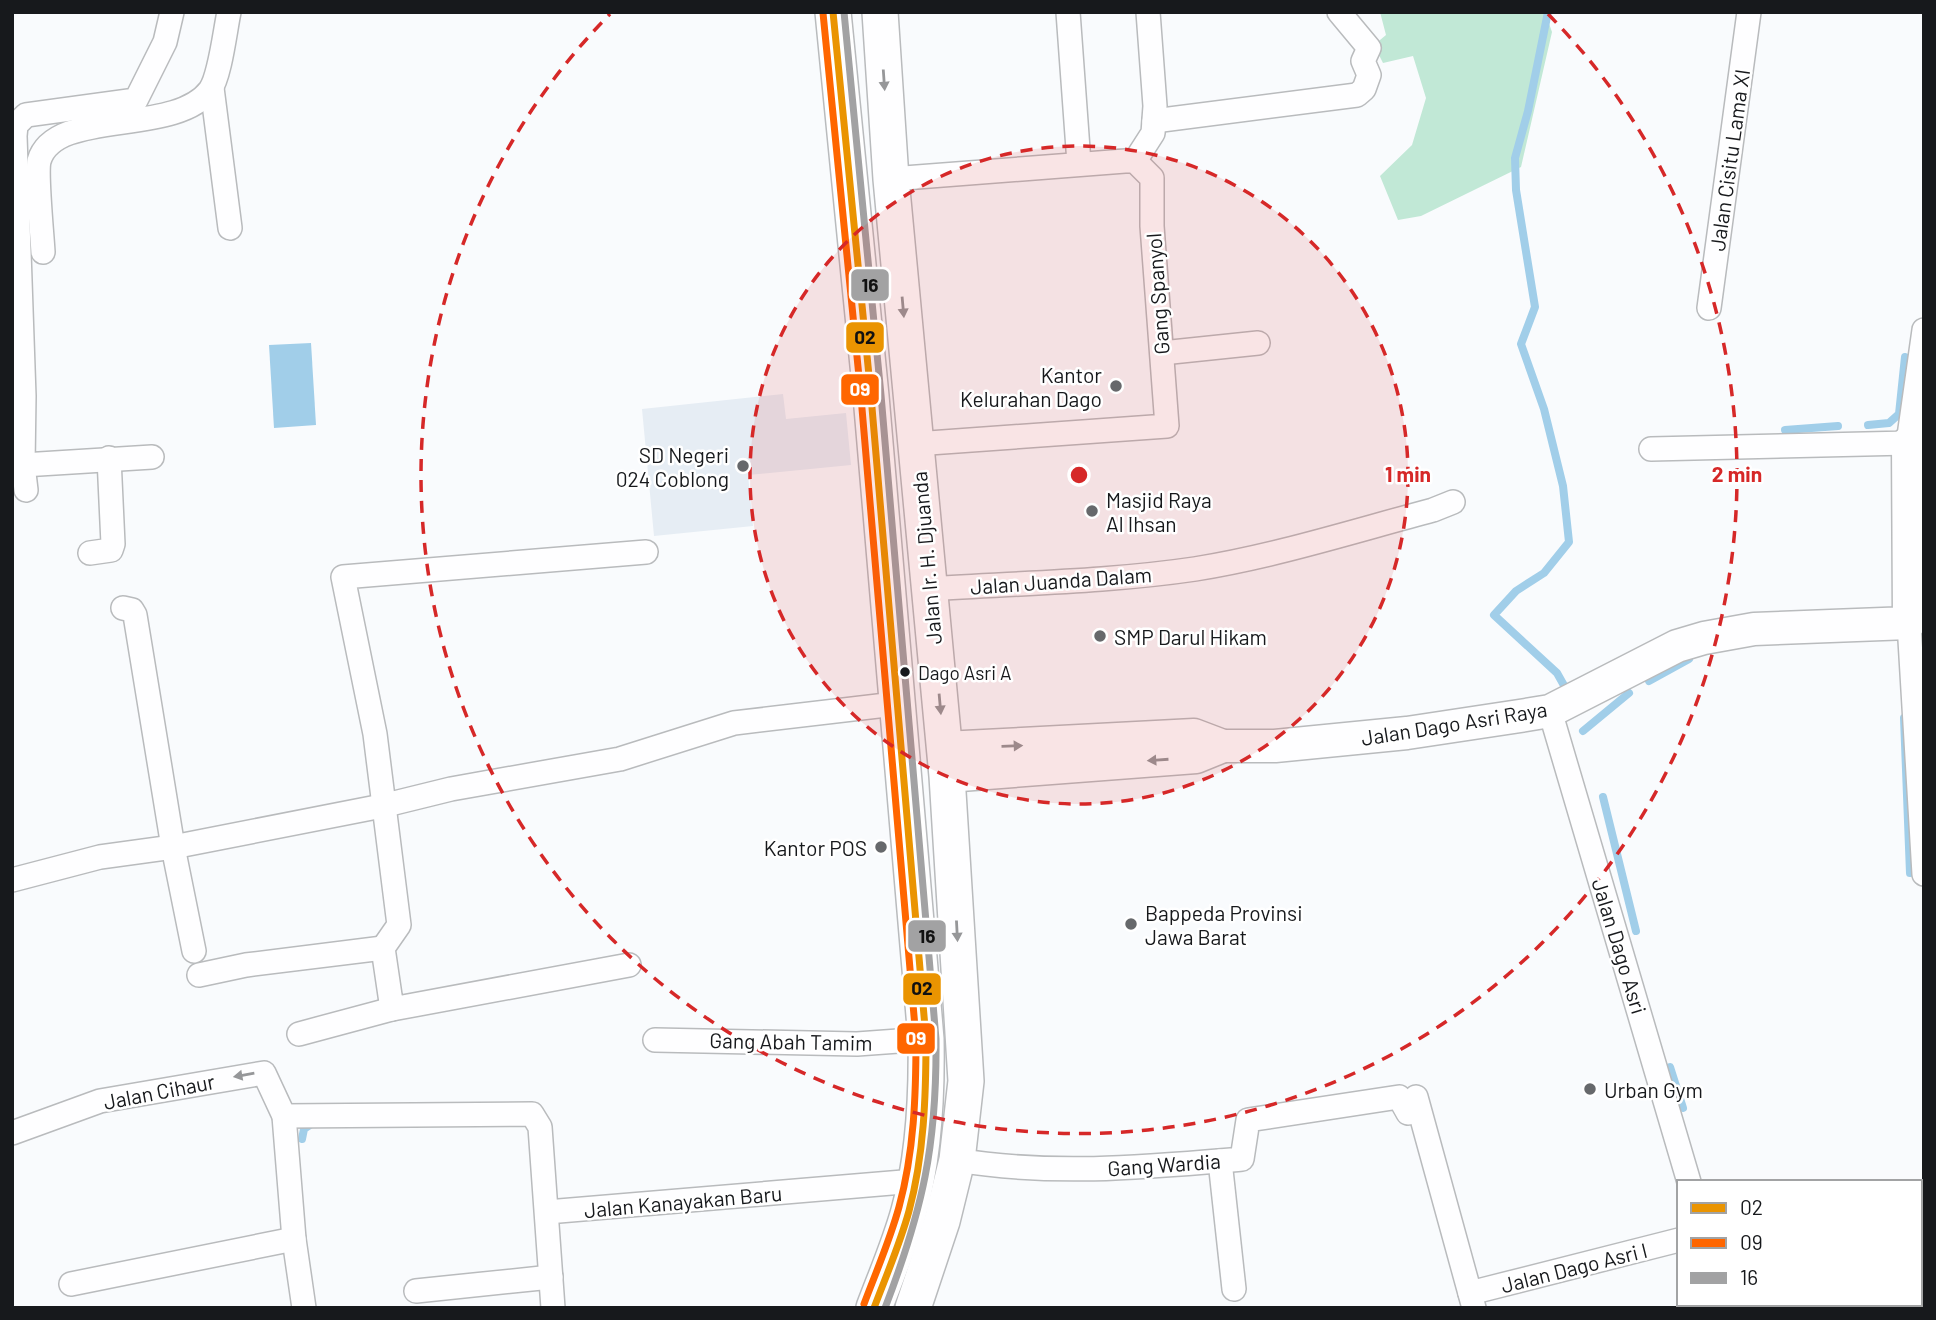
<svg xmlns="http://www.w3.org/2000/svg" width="1936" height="1320" viewBox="0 0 1936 1320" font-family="Barlow,sans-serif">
  <rect width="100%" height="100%" fill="#f9fbfd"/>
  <!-- built -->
  <polygon fill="#e6edf4" points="783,394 786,419 846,413 851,465 748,475 753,526 654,536 642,409"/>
  <!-- forest -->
  <polygon fill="#c1e8d6" points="1380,12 1545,12 1552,32 1521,167 1421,216 1398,220 1380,176 1412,145 1426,98 1413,56 1383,63 1374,45 1386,35"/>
  <!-- water -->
  <polygon fill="#a1cee9" points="311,343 316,425 274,428 269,345"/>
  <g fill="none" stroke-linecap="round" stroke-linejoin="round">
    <!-- stream -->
    <g stroke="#a1cee9" stroke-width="8">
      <polyline points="1548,12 1528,111 1515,158 1516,190 1535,307 1521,344 1544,409 1563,486 1569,542 1544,573 1516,591 1494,615 1557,673 1566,689"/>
      <polyline points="1868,425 1889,423 1899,414 1905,357"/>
      <polyline points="1785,430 1838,426"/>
      <polyline points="1649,681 1689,659"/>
      <polyline points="1904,718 1910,873"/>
      <polyline points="1583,731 1629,693"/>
      <polyline points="1603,797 1636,931"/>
      <polyline points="1670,1067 1683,1108"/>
      <polyline points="302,1139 304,1129 313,1123"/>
      <polyline points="1749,1304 1750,1308"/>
    </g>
    <!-- street casing -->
    <g stroke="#b9bbbd" stroke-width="26">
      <g id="street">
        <polyline points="1068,12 1079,163"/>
        <polyline points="212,88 230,228"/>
        <polyline points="1154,121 1357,95 1364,89 1369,75 1363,61 1369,48 1339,12"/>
        <polyline points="1135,161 1153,133 1155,106 1148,12"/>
        <polyline points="891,179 1125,161 1135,161 1152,178 1152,226 1167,426 915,444"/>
        <path d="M43 252C42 234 36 174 39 161 54 107 175 137 210 90 220 76 225 31 229 12"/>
        <polyline points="1709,308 1749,12"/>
        <polyline points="1162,353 1258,343"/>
        <polyline points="1651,449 1908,443 1924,330"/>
        <polyline points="152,457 23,465 24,396 15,136 16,125 26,115 136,100 165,42 172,12"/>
        <polyline points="23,465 26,490"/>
        <polyline points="90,553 111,550 113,544 109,458"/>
        <path d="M929 589C1017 583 1107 582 1195 569 1276 556 1354 531 1433 510L1453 502"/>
        <polyline points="123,608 132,610 135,615 173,847 194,951"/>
        <polyline points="1909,623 1924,874"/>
        <polyline points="1550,711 1689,1182"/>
        <polyline points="12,880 100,857 173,847 382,806 451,789 620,759 734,723 895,704"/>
        <polyline points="629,965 392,1009 383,948 399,925 375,734 343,577 646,552"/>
        <polyline points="199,975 246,965 383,948"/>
        <polyline points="299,1034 392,1009"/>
        <polyline points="655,1040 857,1044 926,1039"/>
        <polyline points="1416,1097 1474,1308"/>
        <polyline points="284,1116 532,1114 540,1127 553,1308"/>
        <polyline points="12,1133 100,1101 264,1073 284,1116 294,1239 304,1308"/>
        <path d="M957 1160C1052 1176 1147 1167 1242 1159L1248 1120 1399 1097 1408 1113"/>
        <polyline points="1220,1161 1234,1289"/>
        <polyline points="547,1212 915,1181"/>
        <polyline points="71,1284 294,1239"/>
        <polyline points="416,1291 551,1277"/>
        <polyline points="1470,1293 1679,1240"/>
        <polyline points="1721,1304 1722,1308"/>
      </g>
    </g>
    <!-- secondary casing -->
    <g stroke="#b9bbbd" stroke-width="35">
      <g id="secondary">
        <polyline points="944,748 1194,735 1223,746 1275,746 1407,733 1526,715 1550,711 1677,646 1704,638 1754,629 1909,623 1908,443 1924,442"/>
        <polyline points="947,776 1196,757 1223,746"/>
      </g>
    </g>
    <!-- primary casing -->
    <g stroke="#b9bbbd" stroke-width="38">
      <g id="primary">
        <path d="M833 12 871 396 926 1039C927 1094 924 1157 909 1211 900 1244 886 1276 874 1308"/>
        <polyline points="880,12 891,179 947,776 966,1081 957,1160 942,1221 913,1308"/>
      </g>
    </g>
    <!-- street -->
    <use href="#street" stroke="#fefeff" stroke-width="23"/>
    <!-- secondary -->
    <use href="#secondary" stroke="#fefeff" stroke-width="32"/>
    <!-- primary -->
    <use href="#primary" stroke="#fefeff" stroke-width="35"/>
    <!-- bus-1 casing -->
    <g stroke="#fff" stroke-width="12">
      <path id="bus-1" d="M833 12 871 396 926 1039C926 1097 924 1155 909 1211 900 1244 886 1276 874 1308"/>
    </g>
    <!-- bus-2 casing -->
    <g stroke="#fff" stroke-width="12">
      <path id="bus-2" d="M823 13 861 397 916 1039C916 1096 914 1152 899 1207 890 1240 876 1272 864 1304"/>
    </g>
    <!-- bus-3 casing -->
    <g stroke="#fff" stroke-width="12">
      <path id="bus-3" d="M844 12 881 395 936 1039C937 1145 923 1209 885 1308"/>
    </g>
    <!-- bus-1 -->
    <use href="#bus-1" stroke="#ea9401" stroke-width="7"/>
    <!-- bus-2 -->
    <use href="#bus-2" stroke="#f60" stroke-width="7"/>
    <!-- bus-3 -->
    <use href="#bus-3" stroke="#a2a2a3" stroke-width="7"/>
  </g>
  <!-- one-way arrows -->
  <defs><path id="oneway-solid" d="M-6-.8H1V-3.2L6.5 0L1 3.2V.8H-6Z" transform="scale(1.75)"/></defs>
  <g fill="#969799">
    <use href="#oneway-solid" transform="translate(884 80) rotate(86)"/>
    <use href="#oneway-solid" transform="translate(903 307) rotate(85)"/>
    <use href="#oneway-solid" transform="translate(940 704) rotate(85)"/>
    <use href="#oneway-solid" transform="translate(1012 746) rotate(-2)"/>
    <use href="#oneway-solid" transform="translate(1158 760) rotate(176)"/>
    <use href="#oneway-solid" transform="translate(957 931) rotate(87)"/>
    <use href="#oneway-solid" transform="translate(244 1075) rotate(170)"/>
  </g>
  <!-- distance rings -->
  <circle cx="1079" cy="475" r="329" fill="#d62828" fill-opacity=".12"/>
  <g fill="none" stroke="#d62828" stroke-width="3.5" stroke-dasharray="12 9">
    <circle cx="1079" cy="475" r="329"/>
    <path d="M1548 14A658 658 0 1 1 610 14"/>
  </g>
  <!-- markers -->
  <g fill="#66686b" stroke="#fff" stroke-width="2.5">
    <circle cx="1116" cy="386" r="7"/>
    <circle cx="743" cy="466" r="7"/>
    <circle cx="1092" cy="511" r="7"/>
    <circle cx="1100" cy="636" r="7"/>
    <circle cx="881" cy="847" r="7"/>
    <circle cx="1131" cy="924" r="7"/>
    <circle cx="1590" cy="1089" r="7"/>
  </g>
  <circle fill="#17191c" stroke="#fff" stroke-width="2.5" cx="905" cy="672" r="6"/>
  <g text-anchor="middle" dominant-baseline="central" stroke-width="5" stroke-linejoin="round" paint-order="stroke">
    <!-- bus labels -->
    <g font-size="19" fill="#17191c" stroke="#fff" text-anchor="start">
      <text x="918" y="672">Dago Asri A</text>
    </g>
    <!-- street labels -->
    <g font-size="21" fill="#17191c" stroke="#fff">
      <text transform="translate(1729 160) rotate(-82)">Jalan Cisitu Lama XI</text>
      <text transform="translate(1157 294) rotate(-94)">Gang Spanyol</text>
      <text transform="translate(926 558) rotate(-95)">Jalan Ir. H. Djuanda</text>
      <text transform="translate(1061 580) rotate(-4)">Jalan Juanda Dalam</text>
      <text transform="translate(1454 723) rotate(-9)">Jalan Dago Asri Raya</text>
      <text transform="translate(1620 946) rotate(73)">Jalan Dago Asri</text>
      <text transform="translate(791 1041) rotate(1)">Gang Abah Tamim</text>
      <text transform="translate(159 1091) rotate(-11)">Jalan Cihaur</text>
      <text transform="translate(1164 1164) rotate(-4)">Gang Wardia</text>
      <text transform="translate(683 1201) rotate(-5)">Jalan Kanayakan Baru</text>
      <text transform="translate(1574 1267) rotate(-14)">Jalan Dago Asri I</text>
    </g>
    <!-- poi labels -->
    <g font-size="21" fill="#17191c" stroke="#fff" text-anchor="start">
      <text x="1102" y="374" text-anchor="end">Kantor<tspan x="1102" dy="24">Kelurahan Dago</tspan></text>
      <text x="729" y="454" text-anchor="end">SD Negeri<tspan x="729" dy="24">024 Coblong</tspan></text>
      <text x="1106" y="499">Masjid Raya<tspan x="1106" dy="24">Al Ihsan</tspan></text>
      <text x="1114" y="636">SMP Darul Hikam</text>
      <text x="867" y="847" text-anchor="end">Kantor POS</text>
      <text x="1145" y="912">Bappeda Provinsi<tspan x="1145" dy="24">Jawa Barat</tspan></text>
      <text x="1604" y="1089">Urban Gym</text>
    </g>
  </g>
  <circle cx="1079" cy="475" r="10" fill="#d62828" stroke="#fff" stroke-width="3.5"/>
  <g font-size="21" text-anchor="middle" font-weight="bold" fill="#d62828" stroke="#fff" stroke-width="5" stroke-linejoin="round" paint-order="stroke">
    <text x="1408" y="482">1 min</text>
    <text x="1737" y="482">2 min</text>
  </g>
  <g stroke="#fff" stroke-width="2.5">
    <rect x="850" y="268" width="40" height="34" rx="7" fill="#a2a2a3"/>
    <rect x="845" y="321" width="40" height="33" rx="7" fill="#ea9401"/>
    <rect x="840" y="373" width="40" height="33" rx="7" fill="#f60"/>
    <rect x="907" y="919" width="40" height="34" rx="7" fill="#a2a2a3"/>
    <rect x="902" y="972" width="40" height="34" rx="7" fill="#ea9401"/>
    <rect x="896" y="1022" width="40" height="33" rx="7" fill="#f60"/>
  </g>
  <g font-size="19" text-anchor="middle" font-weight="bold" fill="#fff">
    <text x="860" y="396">09</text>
    <text x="916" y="1045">09</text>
  </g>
  <g font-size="19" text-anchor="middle" font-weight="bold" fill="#111">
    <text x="870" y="292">16</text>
    <text x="865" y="344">02</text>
    <text x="927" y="943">16</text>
    <text x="922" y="995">02</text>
  </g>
  <!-- border -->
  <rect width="1936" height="1320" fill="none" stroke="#17191c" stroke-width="28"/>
  <!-- legend -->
  <rect x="1677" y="1180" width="245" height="126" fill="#ffffff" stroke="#a2a3a4" stroke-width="2"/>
  <rect x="1691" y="1203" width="35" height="10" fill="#ea9401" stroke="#a2a3a4" stroke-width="2"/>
  <text x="1740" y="1215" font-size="21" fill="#17191c">02</text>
  <rect x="1691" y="1238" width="35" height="10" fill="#ff6600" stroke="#a2a3a4" stroke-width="2"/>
  <text x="1740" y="1250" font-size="21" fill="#17191c">09</text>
  <rect x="1691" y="1273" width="35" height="10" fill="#a2a2a3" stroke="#a2a3a4" stroke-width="2"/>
  <text x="1740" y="1285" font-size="21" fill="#17191c">16</text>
</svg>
